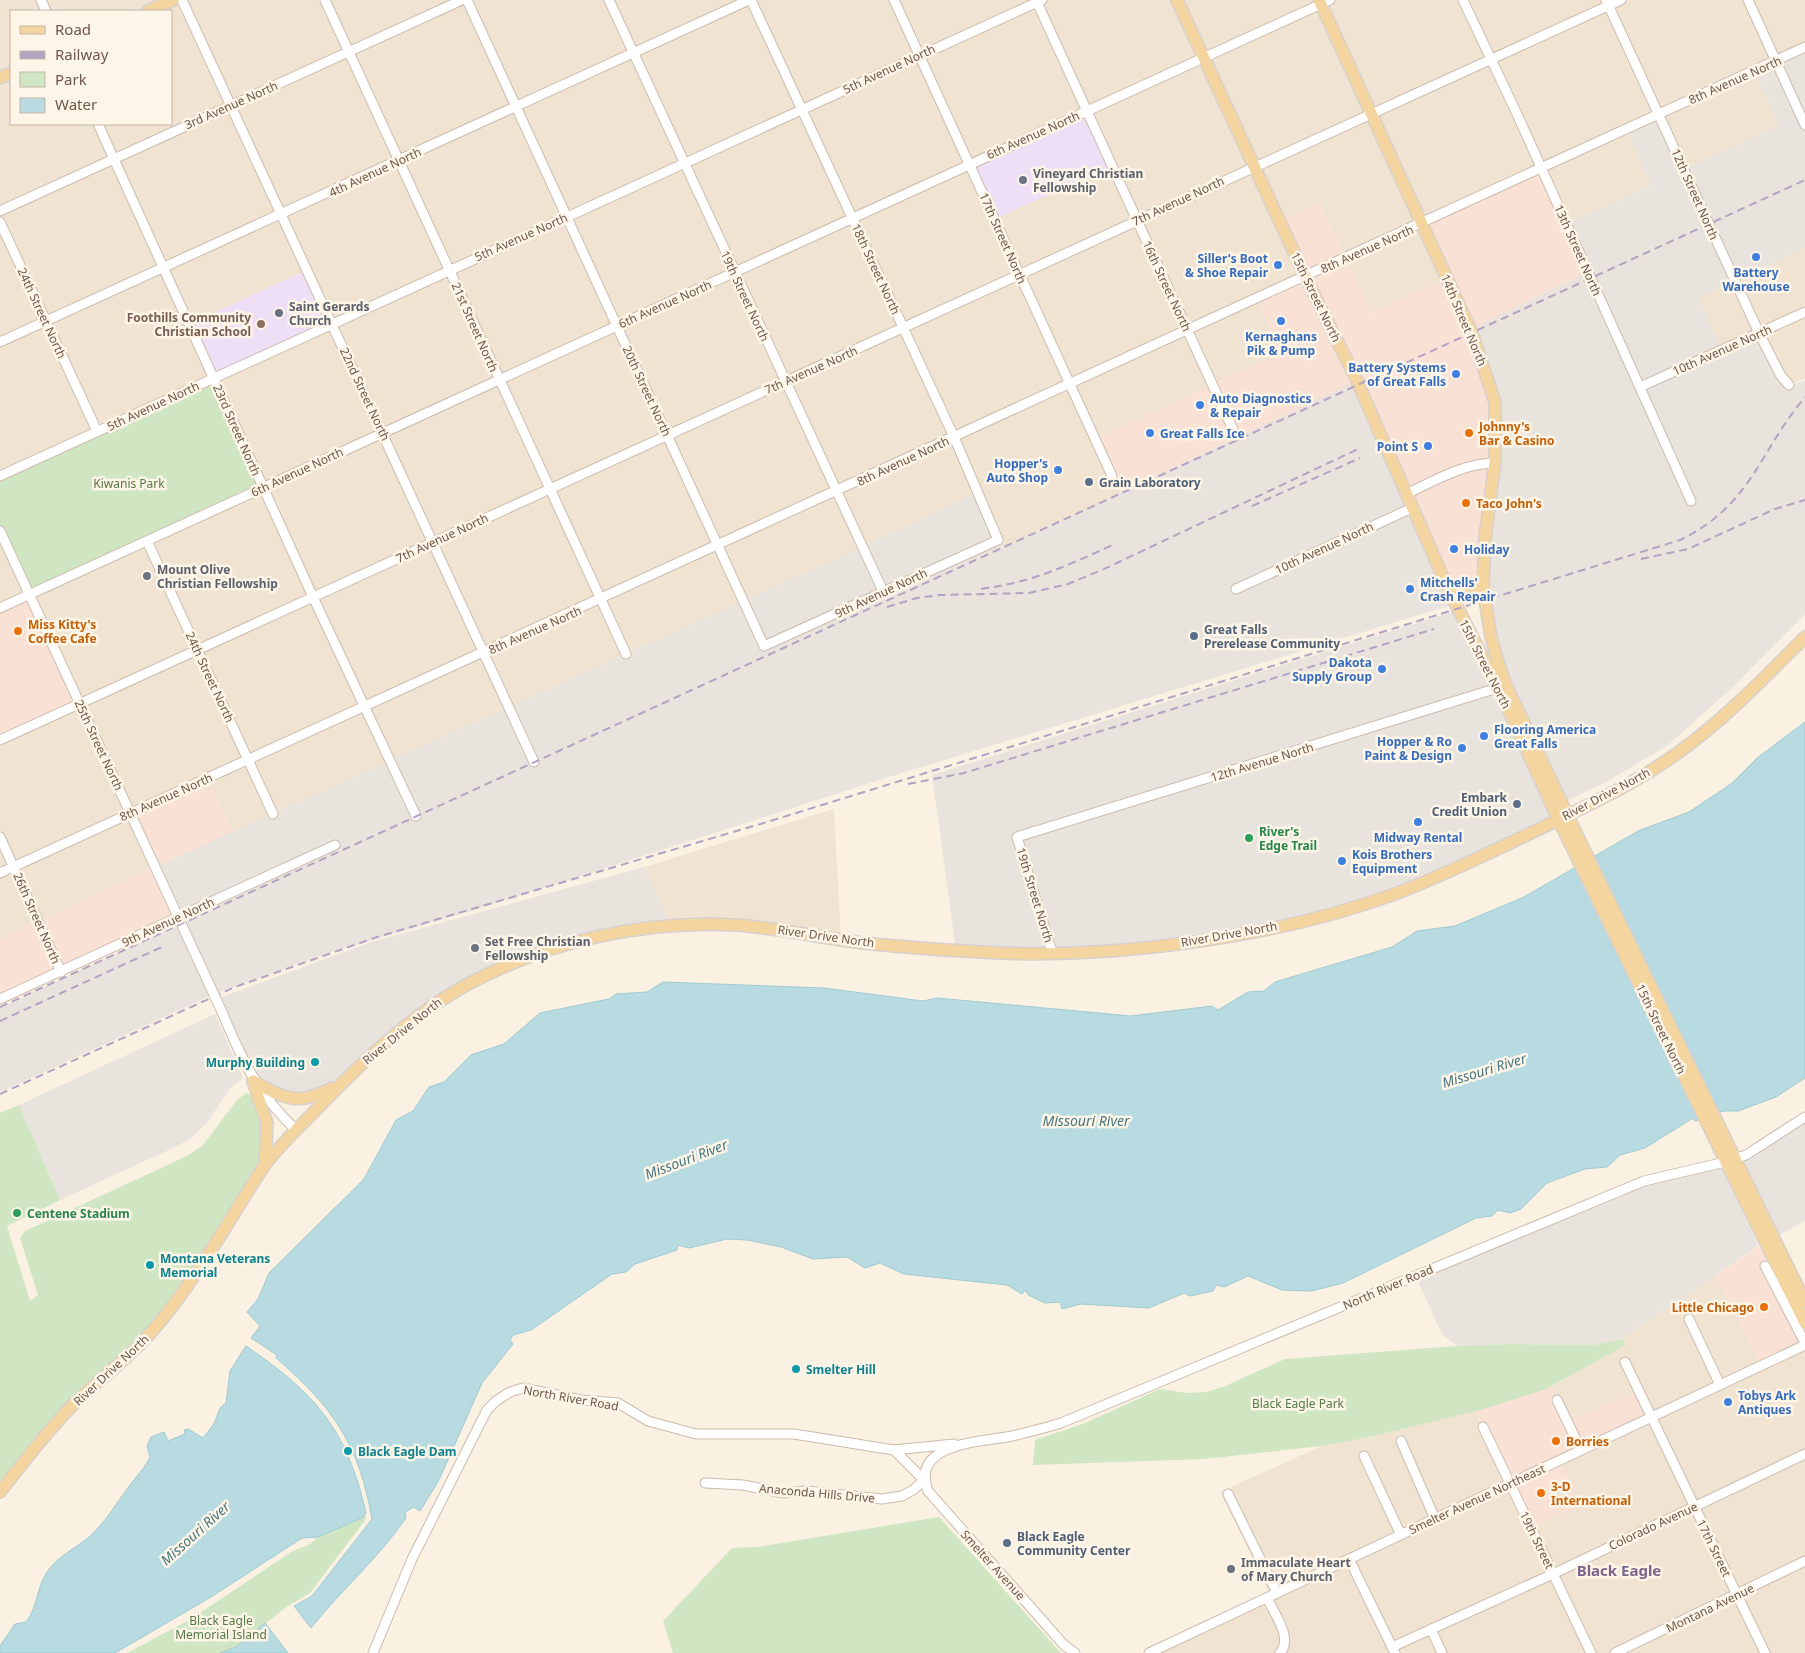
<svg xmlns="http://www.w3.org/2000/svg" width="1805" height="1653" viewBox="0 0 1805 1653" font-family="'Noto Sans',sans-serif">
  <rect width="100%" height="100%" fill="#faf1e2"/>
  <!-- residential -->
  <g fill="#f1e3d1" fill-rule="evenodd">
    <path d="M0 0H1177L1179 3 1185 0H1805V47L1754 71 1779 126 1684 169 1626 130 1651 185 1371 313 1320 204 1305 276 1282 353 1095 439 1120 494 1002 548 978 492 862 547 232 833 207 779 155 867 0 939ZM11 11H171V124H11Z"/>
    <polygon points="1805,248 1805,378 1789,385 1722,350 1697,298"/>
    <polygon points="834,809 841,939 772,929 671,926 644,867"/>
    <polygon points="1716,1275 1725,1292 1805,1345 1805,1653 1150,1653 1271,1596 1220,1492 1322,1446 1370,1437 1475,1411 1510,1484 1559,1460 1567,1422 1550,1387 1625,1345 1622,1339"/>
  </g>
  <!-- commercial -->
  <g fill="#fae1d6">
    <polygon points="1542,169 1588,272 1495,402 1484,602 1458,610 1357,385 1120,494 1095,439 1281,353 1257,299 1305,276 1280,222 1320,203 1371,313 1447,278 1422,224"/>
    <polygon points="30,595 80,703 0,740 0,608"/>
    <polygon points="207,778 232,833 156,867 179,917 0,1002 0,939 155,867 131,813"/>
    <polygon points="1758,1247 1768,1254 1805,1330 1805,1345 1762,1366 1716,1275"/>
    <polygon points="1550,1387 1568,1422 1639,1390 1652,1418 1559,1461 1581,1505 1531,1528 1475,1411"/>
  </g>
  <!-- industrial -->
  <g fill="#e9e3dd">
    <polygon points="1805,47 1805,248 1698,298 1722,350 1759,333 1789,385 1805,381 1805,614 1732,688 1667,746 1602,784 1562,803 1506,685 1484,602 1495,402 1470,329 1587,272 1566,224 1651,185 1626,130 1659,114 1684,169 1779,126 1754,71"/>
    <polygon points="1357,381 1455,604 889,777 471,911 328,953 214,994 0,1092 0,1008 181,923 155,867 862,547 978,492 1003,548"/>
    <polygon points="1458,610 1558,819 1459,867 1321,917 1145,947 956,950 932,775"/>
    <polygon points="644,867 671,926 564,945 445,998 342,1083 303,1099 253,1081 216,999 372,942"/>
    <polygon points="215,1014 243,1078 230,1088 206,1124 190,1139 173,1148 60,1200 19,1105"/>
    <polygon points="1805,1117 1805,1221 1774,1238 1735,1159"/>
    <polygon points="1721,1163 1758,1246 1622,1339 1594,1345 1511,1344 1457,1346 1442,1334 1415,1275 1644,1181"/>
  </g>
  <!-- education -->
  <g fill="#eedff6">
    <polygon points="1087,110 1112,166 995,219 969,163"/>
    <polygon points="307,270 332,324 214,378 189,324"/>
  </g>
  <!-- green -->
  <g fill="#d0e6c2">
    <polygon points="214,378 263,487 30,595 0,531 0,476"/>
    <path d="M246 1093 254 1096C262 1124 265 1141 257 1169L167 1306 144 1334 62 1407 0 1482V1113L19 1105 60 1200 7 1226 30 1301 38 1295 20 1238 25 1231 187 1156 203 1145 237 1100Z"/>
    <polygon points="1622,1339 1626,1345 1544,1390 1484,1409 1370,1437 1322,1446 1205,1459 1033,1465 1035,1440 1083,1424 1160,1389 1187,1393 1207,1392 1225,1386 1285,1359 1457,1346 1511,1344 1594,1345"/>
    <polygon points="366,1513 366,1519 310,1593 285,1608 236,1647 220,1653 127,1653 191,1619 291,1552 310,1544 318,1537 362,1518"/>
    <polygon points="939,1517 1061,1653 673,1653 663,1621 732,1548 757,1547"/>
  </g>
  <!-- water -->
  <g fill="#b8dbe1" stroke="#9fcad2">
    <path d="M1805 722V1078L1776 1097 1738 1111H1723L1695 1121 1693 1118 1645 1148 1620 1155 1607 1167 1585 1169 1547 1183 1521 1209 1510 1213 1498 1210 1492 1216 1476 1218 1343 1283 1312 1291 1282 1290 1248 1276 1224 1287 1216 1285 1213 1291 1190 1296 1184 1293 1149 1308 1081 1304 1062 1309 1060 1302 1045 1303 1028 1295 1026 1290 1022 1294 1007 1285 904 1274 880 1263 865 1268 847 1257 813 1259 781 1247 747 1240 727 1239 689 1248 678 1245 677 1250 635 1264 626 1272 612 1274 531 1330 513 1335 510 1340 513 1344 482 1383 439 1480 420 1511 414 1507 405 1512 406 1518C378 1559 341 1590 311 1628L294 1606 312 1596 372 1519C359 1444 333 1407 276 1358L277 1355 251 1338 260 1326 247 1312 258 1299 269 1273 364 1179 396 1120 413 1111 429 1087 444 1082 471 1055 504 1044 540 1013 609 999 616 994 647 992 663 982 824 988 923 1001 937 998 1131 1016 1212 1006 1218 1010 1248 992 1264 991 1275 982 1392 947 1417 931 1455 926 1524 897 1638 831 1689 812 1731 784 1757 758Z"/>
    <path d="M246 1346C315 1393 347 1429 366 1513L362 1518 318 1537 302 1538 211 1597 115 1653H0V1646L15 1624 26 1622C39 1606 36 1583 51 1567 61 1555 72 1550 84 1541 103 1527 114 1506 128 1488 135 1477 144 1470 150 1457L147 1446 151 1437 164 1432 168 1441 185 1434 184 1430 188 1429 203 1438 214 1424 220 1408 226 1403 230 1371Z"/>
    <polygon points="265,1623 288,1653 220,1653 236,1647"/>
  </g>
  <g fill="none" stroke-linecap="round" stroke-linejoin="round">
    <!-- minor casing -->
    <g stroke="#ccbbad" stroke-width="11">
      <g id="minor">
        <polyline points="41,0 46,11"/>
        <polyline points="182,0 534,762"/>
        <polyline points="325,0 626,654"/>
        <polyline points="467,0 764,646 998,540 954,437 751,0"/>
        <polyline points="609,0 883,591"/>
        <polyline points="894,0 1112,476"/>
        <polyline points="1036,0 1236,436"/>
        <polyline points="1463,0 1517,114 1691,501"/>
        <polyline points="1606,0 1759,333 1781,376 1789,385"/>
        <polyline points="1748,0 1805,125"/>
        <polyline points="98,124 313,597 416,816"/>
        <polyline points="0,211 462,0"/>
        <polyline points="0,222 97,431"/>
        <polyline points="0,342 749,0"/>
        <polyline points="1640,387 1805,312"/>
        <polyline points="0,476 1042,0"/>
        <path d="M1406 494C1434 481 1464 463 1495 463"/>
        <polyline points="0,531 210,986"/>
        <polyline points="147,541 273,814"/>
        <polyline points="1236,589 1412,508"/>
        <polyline points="0,608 1330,0"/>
        <polyline points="0,740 1621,0"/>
        <polyline points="0,837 61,972"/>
        <polyline points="0,873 1805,47"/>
        <polyline points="1052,952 1017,837 1504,686"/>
        <polyline points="0,999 335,845"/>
        <path d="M222 1012C242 1060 257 1093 296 1130"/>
        <polyline points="1765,1266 1805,1343"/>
        <polyline points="1689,1319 1720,1385"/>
        <polyline points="1625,1362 1765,1653"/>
        <polyline points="1557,1400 1581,1450"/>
        <polyline points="1483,1427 1591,1653"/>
        <polyline points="1401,1441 1435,1519"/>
        <polyline points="1364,1456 1401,1535"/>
        <polyline points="705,1483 743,1485 783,1493 807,1491 882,1499 902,1496 913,1490 924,1480 894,1450"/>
        <polyline points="1228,1494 1277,1593"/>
        <polyline points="1349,1559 1395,1653"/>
        <path d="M1267 1598C1275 1615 1293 1638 1280 1653"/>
        <polyline points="1431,1629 1442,1653"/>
        <polyline points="1392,1647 1553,1574 1805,1454"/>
        <polyline points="373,1653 412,1559 487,1410 496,1401 510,1392 523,1388 581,1400 618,1403 648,1421 696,1434 794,1434 894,1450 954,1444"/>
        <path d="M1075 1653 1064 1645 928 1491C910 1442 983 1442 1012 1436 1029 1432 1045 1428 1061 1423L1644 1181 1725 1162 1746 1155 1805 1117"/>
        <polyline points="1149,1653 1805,1345"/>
        <polyline points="1615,1653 1805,1561"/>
      </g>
    </g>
    <!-- major casing -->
    <g stroke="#d7d0cd" stroke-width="14">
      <g id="major">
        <polyline points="1177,0 1305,276 1357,381 1450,593 1499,689 1558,819 1805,1323"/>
        <polyline points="1319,0 1472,333 1495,402 1495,463 1485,537 1483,587 1491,637 1498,662 1506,685 1577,835 1805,1302"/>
        <polyline points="148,11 173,0"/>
        <polyline points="0,78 11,73"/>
        <path d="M1450 593C1465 597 1471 597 1483 587"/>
        <path d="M253 1081C284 1099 299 1106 332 1088"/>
        <polyline points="253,1081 267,1123 265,1165"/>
        <path d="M0 1492C22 1464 44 1435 69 1409 96 1381 129 1359 154 1329 196 1280 227 1223 262 1169 276 1149 295 1131 312 1114 359 1065 408 1017 468 984 550 941 643 920 736 925 779 928 821 938 863 943 902 947 942 950 981 952 1107 960 1273 938 1392 895 1439 878 1484 855 1529 834 1580 809 1632 786 1679 752 1725 719 1765 677 1805 637"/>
      </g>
    </g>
    <!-- minor -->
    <use href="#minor" stroke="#fff" stroke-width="9"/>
    <!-- major -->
    <use href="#major" stroke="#f4d59f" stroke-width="11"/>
    <!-- rail -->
    <g stroke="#b3a2c2" stroke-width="2" stroke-dasharray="8 5" stroke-linecap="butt">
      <polyline points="1252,506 1360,458"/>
      <polyline points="1641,559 1688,549 1775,509 1805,500"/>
      <path d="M981 589C1034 582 1068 565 1115 544"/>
      <polyline points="887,607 917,598 940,595 1029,593 1068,584 1102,570 1358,449"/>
      <polyline points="908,784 964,773 1434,629"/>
      <polyline points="0,1007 1805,180"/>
      <polyline points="0,1021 162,947"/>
      <path d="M0 1094 235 987 377 937 767 822 1680 540C1752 505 1758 453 1805 397"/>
    </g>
    <!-- minor-bridge casing -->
    <g stroke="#ccbbad" stroke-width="11" stroke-linecap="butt">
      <polyline id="minor-bridge" points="210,986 222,1012"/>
    </g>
    <!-- minor-bridge -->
    <use href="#minor-bridge" stroke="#fff" stroke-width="9"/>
  </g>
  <!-- markers -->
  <g fill="#6b7280" stroke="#fdf5e7" stroke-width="2">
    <circle cx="1023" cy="180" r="5"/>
    <circle cx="279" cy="313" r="5"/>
    <circle cx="147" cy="576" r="5"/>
    <circle cx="475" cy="948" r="5"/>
    <circle cx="1231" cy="1569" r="5"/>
  </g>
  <g fill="#3f7fe0" stroke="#fdf5e7" stroke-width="2">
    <circle cx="1756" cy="257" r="5"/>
    <circle cx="1278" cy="265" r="5"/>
    <circle cx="1281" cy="321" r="5"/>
    <circle cx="1456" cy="374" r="5"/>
    <circle cx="1200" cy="405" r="5"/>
    <circle cx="1150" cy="433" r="5"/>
    <circle cx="1428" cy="446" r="5"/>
    <circle cx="1058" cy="470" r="5"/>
    <circle cx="1454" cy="549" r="5"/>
    <circle cx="1410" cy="589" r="5"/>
    <circle cx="1382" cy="669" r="5"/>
    <circle cx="1484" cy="736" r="5"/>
    <circle cx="1462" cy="748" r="5"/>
    <circle cx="1418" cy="822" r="5"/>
    <circle cx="1342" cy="861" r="5"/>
    <circle cx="1728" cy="1402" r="5"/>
  </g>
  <circle fill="#8d6e63" stroke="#fdf5e7" stroke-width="2" cx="261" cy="324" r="5"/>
  <g fill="#e8710a" stroke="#fdf5e7" stroke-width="2">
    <circle cx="1469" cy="433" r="5"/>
    <circle cx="1466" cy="503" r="5"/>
    <circle cx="18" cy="631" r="5"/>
    <circle cx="1764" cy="1307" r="5"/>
    <circle cx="1556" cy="1441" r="5"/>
    <circle cx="1541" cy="1493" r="5"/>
  </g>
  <g fill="#5c6f8a" stroke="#fdf5e7" stroke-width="2">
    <circle cx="1089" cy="482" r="5"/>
    <circle cx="1194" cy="636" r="5"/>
    <circle cx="1517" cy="804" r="5"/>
    <circle cx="1007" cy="1543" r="5"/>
  </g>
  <g fill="#2e9e5b" stroke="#fdf5e7" stroke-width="2">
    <circle cx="1249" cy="838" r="5"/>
    <circle cx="17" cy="1213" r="5"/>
  </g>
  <g fill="#0f9aa8" stroke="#fdf5e7" stroke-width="2">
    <circle cx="315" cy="1062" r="5"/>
    <circle cx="150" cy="1265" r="5"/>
    <circle cx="796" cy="1369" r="5"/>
    <circle cx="348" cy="1451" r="5"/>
  </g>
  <g text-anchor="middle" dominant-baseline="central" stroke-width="5" stroke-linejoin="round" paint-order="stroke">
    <!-- street labels -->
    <g font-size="12" fill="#6f584b" stroke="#fdf5e7">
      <text transform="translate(889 69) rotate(-25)">5th Avenue North</text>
      <text transform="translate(1735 80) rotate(-24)">8th Avenue North</text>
      <text transform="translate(231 105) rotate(-24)">3rd Avenue North</text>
      <text transform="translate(1033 135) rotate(-24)">6th Avenue North</text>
      <text transform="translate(375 172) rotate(-25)">4th Avenue North</text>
      <text transform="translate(1695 194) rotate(66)">12th Street North</text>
      <text transform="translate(1178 201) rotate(-25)">7th Avenue North</text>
      <text transform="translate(521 237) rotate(-24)">5th Avenue North</text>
      <text transform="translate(1003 238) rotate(66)">17th Street North</text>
      <text transform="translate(1367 249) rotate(-24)">8th Avenue North</text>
      <text transform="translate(1578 250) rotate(66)">13th Street North</text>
      <text transform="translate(876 269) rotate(65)">18th Street North</text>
      <text transform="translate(1167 286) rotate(65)">16th Street North</text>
      <text transform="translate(745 296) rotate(65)">19th Street North</text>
      <text transform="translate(1316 297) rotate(64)">15th Street North</text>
      <text transform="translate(665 304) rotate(-24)">6th Avenue North</text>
      <text transform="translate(42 313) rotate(65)">24th Street North</text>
      <text transform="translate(1464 320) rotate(67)">14th Street North</text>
      <text transform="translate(475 327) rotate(66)">21st Street North</text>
      <text transform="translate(1722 350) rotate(-24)">10th Avenue North</text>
      <text transform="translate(811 370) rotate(-24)">7th Avenue North</text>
      <text transform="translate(647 391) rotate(65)">20th Street North</text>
      <text transform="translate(365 394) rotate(65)">22nd Street North</text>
      <text transform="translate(153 406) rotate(-25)">5th Avenue North</text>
      <text transform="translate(237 430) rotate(66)">23rd Street North</text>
      <text transform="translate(903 461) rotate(-25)">8th Avenue North</text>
      <text transform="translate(297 472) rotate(-25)">6th Avenue North</text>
      <text transform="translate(442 538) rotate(-25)">7th Avenue North</text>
      <text transform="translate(1324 548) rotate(-25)">10th Avenue North</text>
      <text transform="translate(881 593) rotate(-25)">9th Avenue North</text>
      <text transform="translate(535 630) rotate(-24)">8th Avenue North</text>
      <text transform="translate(1485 664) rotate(63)">15th Street North</text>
      <text transform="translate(210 677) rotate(65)">24th Street North</text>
      <text transform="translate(99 745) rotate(65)">25th Street North</text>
      <text transform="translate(1262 762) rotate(-17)">12th Avenue North</text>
      <text transform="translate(1606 794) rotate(-28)">River Drive North</text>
      <text transform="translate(166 797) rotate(-24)">8th Avenue North</text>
      <text transform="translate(1035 895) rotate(73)">19th Street North</text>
      <text transform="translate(37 918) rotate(66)">26th Street North</text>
      <text transform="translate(168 922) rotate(-25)">9th Avenue North</text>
      <text transform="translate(1229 934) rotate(-10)">River Drive North</text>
      <text transform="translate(826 936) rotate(8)">River Drive North</text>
      <text transform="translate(1661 1029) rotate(64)">15th Street North</text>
      <text transform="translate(402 1031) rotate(-39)">River Drive North</text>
      <text transform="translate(1388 1287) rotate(-23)">North River Road</text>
      <text transform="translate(111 1370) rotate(-43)">River Drive North</text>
      <text transform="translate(571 1398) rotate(10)">North River Road</text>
      <text transform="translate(817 1493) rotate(5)">Anaconda Hills Drive</text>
      <text transform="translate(1477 1499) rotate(-25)">Smelter Avenue Northeast</text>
      <text transform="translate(1653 1526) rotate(-25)">Colorado Avenue</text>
      <text transform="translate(1537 1540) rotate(64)">19th Street</text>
      <text transform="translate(1714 1548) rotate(64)">17th Street</text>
      <text transform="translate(993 1565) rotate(48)">Smelter Avenue</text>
      <text transform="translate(1710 1608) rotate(-26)">Montana Avenue</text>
    </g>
    <!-- worship labels -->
    <g font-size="12" font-weight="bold" fill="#5b616d" stroke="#fdf5e7" text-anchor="start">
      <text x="1033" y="173">Vineyard Christian<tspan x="1033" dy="14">Fellowship</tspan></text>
      <text x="289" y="306">Saint Gerards<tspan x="289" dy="14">Church</tspan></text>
      <text x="157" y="569">Mount Olive<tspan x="157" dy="14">Christian Fellowship</tspan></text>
      <text x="485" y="941">Set Free Christian<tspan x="485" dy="14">Fellowship</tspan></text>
      <text x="1241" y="1562">Immaculate Heart<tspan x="1241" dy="14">of Mary Church</tspan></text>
    </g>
    <!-- shop labels -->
    <g font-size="12" font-weight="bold" fill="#366cbe" stroke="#fdf5e7" text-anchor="start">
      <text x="1268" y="258" text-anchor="end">Siller's Boot<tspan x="1268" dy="14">&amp; Shoe Repair</tspan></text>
      <text x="1756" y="272" text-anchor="middle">Battery<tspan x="1756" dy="14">Warehouse</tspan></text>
      <text x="1281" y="336" text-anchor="middle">Kernaghans<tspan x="1281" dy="14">Pik &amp; Pump</tspan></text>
      <text x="1446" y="367" text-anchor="end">Battery Systems<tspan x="1446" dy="14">of Great Falls</tspan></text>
      <text x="1210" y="398">Auto Diagnostics<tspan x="1210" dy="14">&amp; Repair</tspan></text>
      <text x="1160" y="433">Great Falls Ice</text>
      <text x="1418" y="446" text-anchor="end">Point S</text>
      <text x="1048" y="463" text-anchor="end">Hopper's<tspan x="1048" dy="14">Auto Shop</tspan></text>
      <text x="1464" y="549">Holiday</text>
      <text x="1420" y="582">Mitchells'<tspan x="1420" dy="14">Crash Repair</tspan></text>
      <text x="1372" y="662" text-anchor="end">Dakota<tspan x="1372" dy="14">Supply Group</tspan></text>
      <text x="1494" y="729">Flooring America<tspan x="1494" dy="14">Great Falls</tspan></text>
      <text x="1452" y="741" text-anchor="end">Hopper &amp; Ro<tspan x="1452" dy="14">Paint &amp; Design</tspan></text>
      <text x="1418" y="837" text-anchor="middle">Midway Rental</text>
      <text x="1352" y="854">Kois Brothers<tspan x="1352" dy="14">Equipment</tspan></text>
      <text x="1738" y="1395">Tobys Ark<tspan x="1738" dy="14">Antiques</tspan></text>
    </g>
    <!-- education labels -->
    <g font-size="12" font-weight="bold" fill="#785e54" stroke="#fdf5e7" text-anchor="end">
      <text x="251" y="317">Foothills Community<tspan x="251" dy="14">Christian School</tspan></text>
    </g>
    <!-- food labels -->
    <g font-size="12" font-weight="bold" fill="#c56008" stroke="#fdf5e7" text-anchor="start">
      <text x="1479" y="426">Johnny's<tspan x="1479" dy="14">Bar &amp; Casino</tspan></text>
      <text x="1476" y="503">Taco John's</text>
      <text x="28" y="624">Miss Kitty's<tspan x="28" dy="14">Coffee Cafe</tspan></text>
      <text x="1754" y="1307" text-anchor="end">Little Chicago</text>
      <text x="1566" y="1441">Borries</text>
      <text x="1551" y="1486">3-D<tspan x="1551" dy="14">International</tspan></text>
    </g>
    <!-- service labels -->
    <g font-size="12" font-weight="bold" fill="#4e5e75" stroke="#fdf5e7" text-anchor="start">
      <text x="1099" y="482">Grain Laboratory</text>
      <text x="1204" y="629">Great Falls<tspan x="1204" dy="14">Prerelease Community</tspan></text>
      <text x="1507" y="797" text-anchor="end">Embark<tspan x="1507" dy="14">Credit Union</tspan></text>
      <text x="1017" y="1536">Black Eagle<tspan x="1017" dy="14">Community Center</tspan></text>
    </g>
    <!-- park labels -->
    <g font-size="12" fill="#557a46" stroke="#fdf5e7">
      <text x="129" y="483">Kiwanis Park</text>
      <text x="1298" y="1403">Black Eagle Park</text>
      <text x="221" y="1620">Black Eagle<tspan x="221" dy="14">Memorial Island</tspan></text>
    </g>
    <!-- leisure labels -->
    <g font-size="12" font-weight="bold" fill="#27864d" stroke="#fdf5e7" text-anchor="start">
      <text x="1259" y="831">River's<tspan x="1259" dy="14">Edge Trail</tspan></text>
      <text x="27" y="1213">Centene Stadium</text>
    </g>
    <!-- culture labels -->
    <g font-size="12" font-weight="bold" fill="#0d838f" stroke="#fdf5e7" text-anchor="start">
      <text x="305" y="1062" text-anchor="end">Murphy Building</text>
      <text x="160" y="1258">Montana Veterans<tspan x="160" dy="14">Memorial</tspan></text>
      <text x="806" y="1369">Smelter Hill</text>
      <text x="358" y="1451">Black Eagle Dam</text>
    </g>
    <!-- water labels -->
    <g font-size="14" font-style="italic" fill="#477781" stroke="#fdf5e7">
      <text transform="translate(1484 1070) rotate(-17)">Missouri River</text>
      <text x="1086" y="1120">Missouri River</text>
      <text transform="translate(686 1159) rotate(-21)">Missouri River</text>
      <text transform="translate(195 1533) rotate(-42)">Missouri River</text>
    </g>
    <!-- quarter labels -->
    <g font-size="15" font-weight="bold" fill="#7e638c" stroke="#fdf5e7">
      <text x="1619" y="1570">Black Eagle</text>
    </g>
  </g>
  <!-- legend -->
  <rect x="10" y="10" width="162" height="115" fill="#fdf5e7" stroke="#c4b6a9"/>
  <rect x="20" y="26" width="25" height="8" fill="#f4d59f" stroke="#c4b6a9"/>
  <text x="55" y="35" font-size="15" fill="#6f584b">Road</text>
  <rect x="20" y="51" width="25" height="8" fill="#b3a2c2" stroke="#c4b6a9"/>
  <text x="55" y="60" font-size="15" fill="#6f584b">Railway</text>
  <rect x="20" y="72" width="25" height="15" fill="#d0e6c2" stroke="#c4b6a9"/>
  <text x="55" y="85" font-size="15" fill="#6f584b">Park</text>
  <rect x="20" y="98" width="25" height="15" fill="#b8dbe1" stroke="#c4b6a9"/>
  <text x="55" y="110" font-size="15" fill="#6f584b">Water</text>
</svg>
